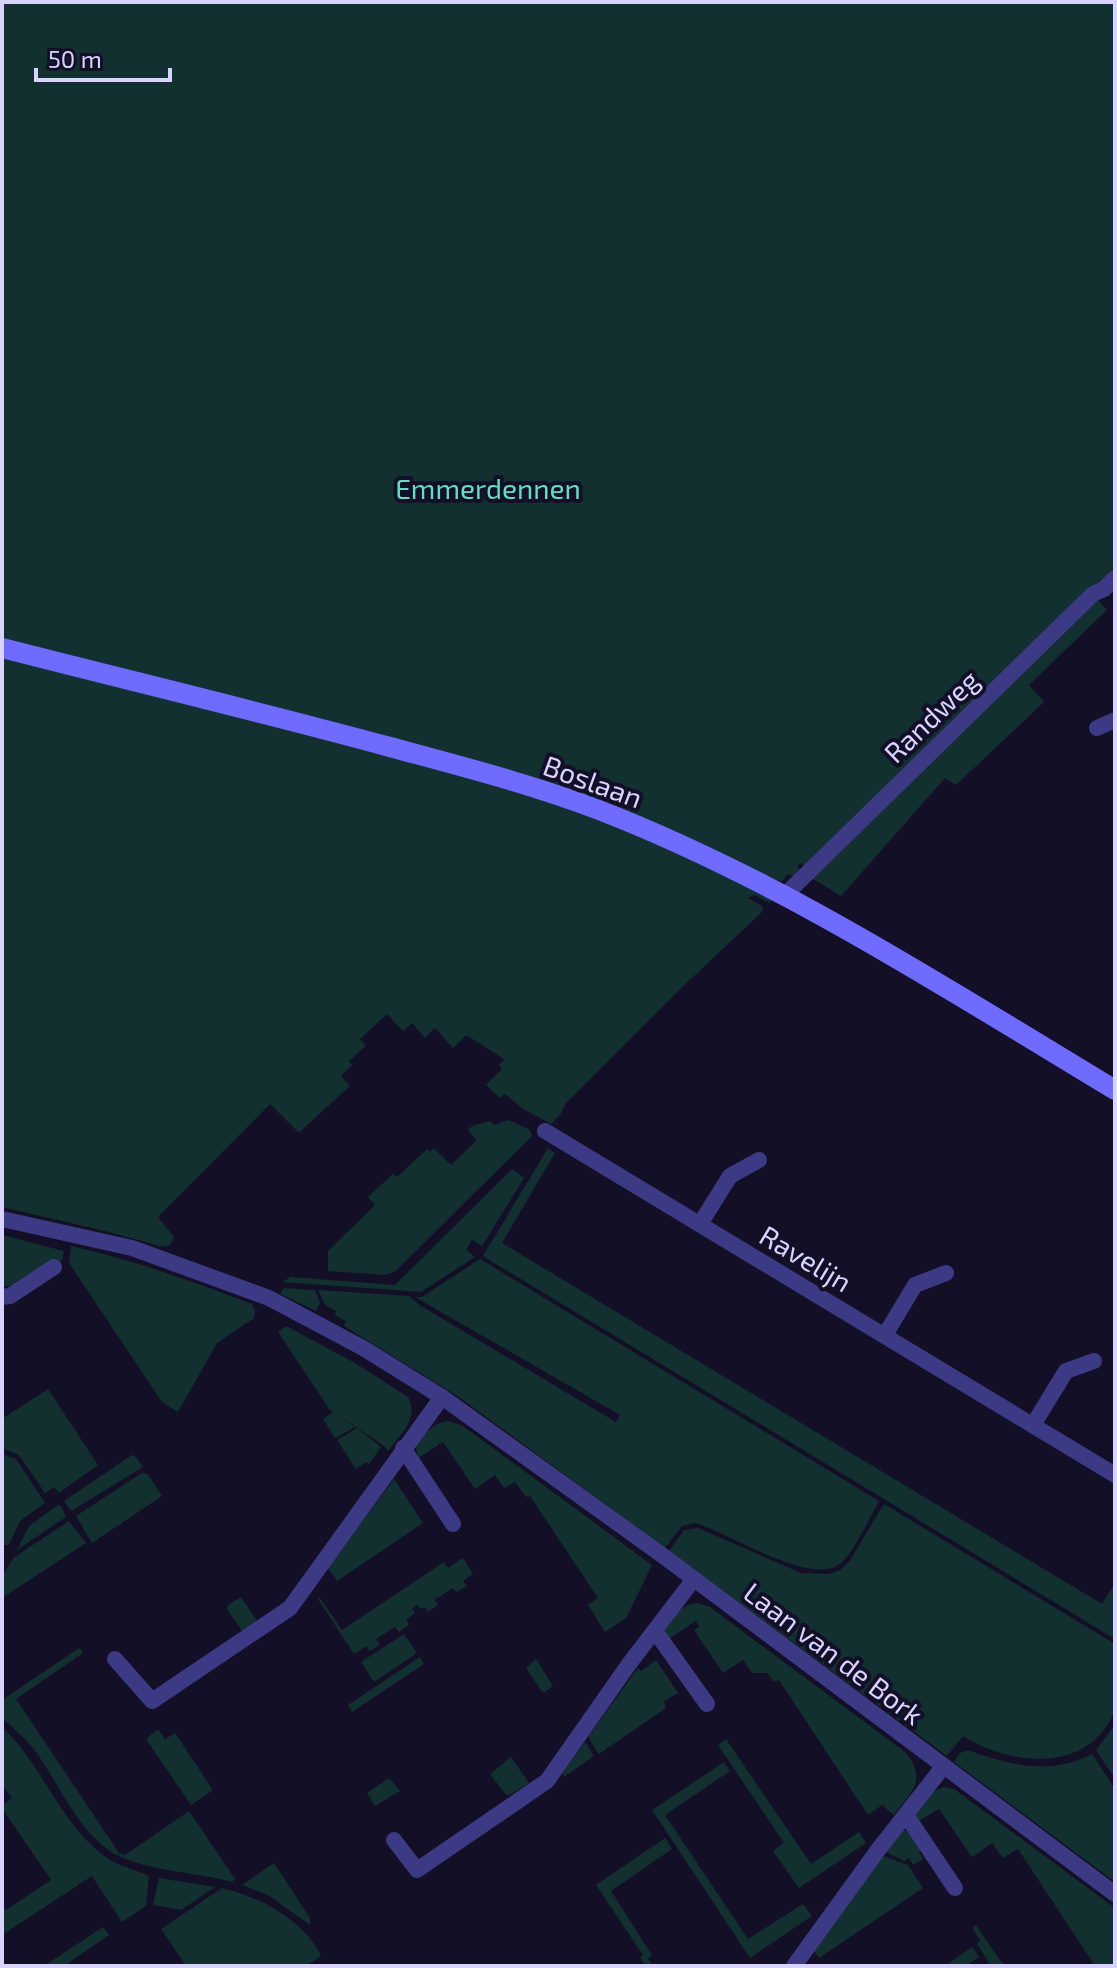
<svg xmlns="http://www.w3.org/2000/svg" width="1117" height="1968" viewBox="0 0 1117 1968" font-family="'Exo 2',sans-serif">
  <rect width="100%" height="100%" fill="#130f26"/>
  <!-- green -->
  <g fill="#12302f">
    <polygon points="2,2 1115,2 1115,567 805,867 800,863 798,866 800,871 793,876 788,874 781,882 778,880 762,890 773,897 770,903 754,895 748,898 762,906 763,911 676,993 566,1103 560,1115 551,1124 523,1109 505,1094 500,1098 486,1085 502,1069 499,1065 504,1059 466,1035 453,1048 435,1028 425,1038 412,1023 403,1031 387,1014 360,1039 366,1046 349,1061 352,1065 341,1076 350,1086 303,1129 299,1133 270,1104 158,1217 174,1237 170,1245 163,1247 109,1232 2,1207"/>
    <polygon points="1098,600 1107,610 1029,685 1044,702 956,785 945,778 841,896 810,877"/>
    <polygon points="509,1120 530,1130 532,1136 396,1271 385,1275 328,1271 328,1251 375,1205 368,1197 393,1174 397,1177 427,1149 430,1152 434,1148 451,1165 477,1140 468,1130 472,1126 490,1121 494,1125"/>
    <polygon points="548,1148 555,1153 502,1243 1102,1604 1115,1583 1115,1639 483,1256"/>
    <polygon points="512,1169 524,1178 482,1246 472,1240 466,1250 475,1257 421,1292 282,1282 291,1277 395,1285"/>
    <polygon points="2,1235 64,1251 62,1261 46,1263 12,1285 2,1287 2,1276 5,1273 2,1269"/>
    <path d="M71 1246C131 1259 191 1281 252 1304L255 1311 254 1318 217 1343 178 1412 162 1402 69 1263Z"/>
    <path d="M480 1259 879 1501C871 1516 852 1555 840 1564 811 1587 728 1532 695 1523L682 1526 665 1548 459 1397 344 1326 346 1321 335 1315 336 1311 325 1305 318 1290 409 1296 421 1306 616 1422 620 1415 415 1297H422Z"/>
    <polygon points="283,1288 315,1290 320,1303 316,1311 280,1294"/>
    <path d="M286 1326 355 1363 408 1397C420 1418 400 1435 388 1451L383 1445 330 1410 278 1332Z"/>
    <polygon points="48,1389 98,1465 59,1493 54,1487 45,1493 19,1455 2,1448 2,1419"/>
    <polygon points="333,1412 355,1427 335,1438 323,1419"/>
    <path d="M448 1421 463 1426 652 1565 626 1618 605 1632 588 1605 598 1598 530 1496 526 1497 515 1482 504 1488 495 1475 475 1489 443 1442 418 1458 416 1447C424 1434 432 1423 448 1421Z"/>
    <polygon points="357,1428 381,1447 369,1464 366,1462 356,1469 337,1440"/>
    <polygon points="2,1454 16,1459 45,1503 20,1521 9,1545 2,1545"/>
    <polygon points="132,1455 135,1456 143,1467 71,1511 64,1501"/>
    <polygon points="142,1473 148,1474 162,1496 92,1543 76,1516"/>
    <polygon points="394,1479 423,1523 337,1581 328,1568"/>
    <path d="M884 1504 1115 1644C1115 1661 1117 1697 1114 1712 1089 1774 1010 1766 963 1736L947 1756 669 1551 684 1530 698 1528 801 1573 829 1574 840 1570 849 1562Z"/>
    <polygon points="58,1505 62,1507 66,1517 17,1550 29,1526"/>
    <polygon points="69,1521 86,1543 2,1598 2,1577 13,1558"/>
    <polygon points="463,1558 473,1574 463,1581 467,1586 457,1592 453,1588 434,1600 438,1605 428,1612 425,1607 421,1609 417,1605 412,1609 415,1613 406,1620 409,1625 399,1632 395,1627 376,1639 380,1645 370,1651 366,1646 354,1654 318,1599 320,1598 342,1630 444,1562 448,1568"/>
    <polygon points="241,1597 257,1621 242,1631 227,1609 228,1605"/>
    <path d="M697 1603 710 1607 905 1752C928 1780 912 1791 894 1815L882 1805 868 1815 779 1680 774 1682 767 1673H752L743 1660 723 1673 694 1630 699 1627 696 1621 667 1640 665 1630C672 1616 681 1605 697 1603Z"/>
    <polygon points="404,1634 417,1653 374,1682 361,1662"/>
    <path d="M79 1648 83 1653 16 1699 119 1853 125 1855 189 1811 235 1879 232 1882C197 1872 134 1870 107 1849 74 1824 57 1780 33 1748 24 1737 13 1728 2 1718V1700Z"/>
    <polygon points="420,1657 424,1664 352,1712 348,1705"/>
    <polygon points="536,1659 553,1686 545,1692 542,1692 526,1668"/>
    <polygon points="656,1660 678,1693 664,1701 666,1708 599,1754 588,1737 638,1668 641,1671"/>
    <polygon points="1115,1725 1115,1779 1096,1750"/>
    <path d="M2 1727C42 1764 60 1823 103 1855 117 1866 134 1869 149 1876L146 1906 122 1922 92 1876 2 1935V1906L6 1910 51 1880 2 1808V1805L12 1798 2 1784Z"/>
    <polygon points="158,1729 165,1739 175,1733 213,1790 191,1805 146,1739"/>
    <polygon points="726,1739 811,1864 859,1832 866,1843 799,1888 773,1851 784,1843 718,1745"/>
    <polygon points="585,1742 594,1756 564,1777 562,1773"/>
    <path d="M968 1750C1009 1765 1051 1776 1092 1754L1115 1789V1882L954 1762 960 1753Z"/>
    <polygon points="511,1757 529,1783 512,1794 506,1795 490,1774"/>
    <polygon points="724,1762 730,1771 665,1815 748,1939 803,1904 812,1916 750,1958 652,1810"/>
    <polygon points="389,1778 400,1791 375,1806 367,1793"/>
    <polygon points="944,1787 954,1789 1115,1908 1115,1966 1095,1966 1018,1849 1003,1858 992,1843 972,1857 939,1809 917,1822 914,1816 930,1792"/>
    <polygon points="903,1829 912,1836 921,1850 919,1852 923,1859 913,1865 909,1858 904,1861 886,1852"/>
    <polygon points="665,1838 672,1849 611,1891 652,1955 648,1959 653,1966 646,1966 640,1958 643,1955 596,1885"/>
    <polygon points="883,1856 908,1865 923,1888 819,1958 814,1951"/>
    <polygon points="274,1863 310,1918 310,1925 268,1895 242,1885"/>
    <polygon points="159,1878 215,1887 181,1910 153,1905"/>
    <path d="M222 1888C260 1897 304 1920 321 1956L306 1966H186L161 1929Z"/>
    <polygon points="976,1925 1004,1966 991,1966 977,1944 980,1940 972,1928"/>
    <polygon points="103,1927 109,1935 64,1966 44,1966"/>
    <polygon points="972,1947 979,1957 965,1966 945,1966"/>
  </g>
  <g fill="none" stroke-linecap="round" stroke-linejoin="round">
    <!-- minor -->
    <g stroke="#3d3a85" stroke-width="16">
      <polyline points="1097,728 1115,720"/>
      <polyline points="785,895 1093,594 1104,589 1115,578"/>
      <polyline points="545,1131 1115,1475"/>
      <polyline points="2,1219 132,1248 269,1298 363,1348 442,1397 662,1555 1115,1894"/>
      <polyline points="700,1224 730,1176 759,1160"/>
      <polyline points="2,1297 10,1296 54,1267"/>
      <polyline points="885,1335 915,1285 946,1273"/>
      <polyline points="1033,1425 1066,1371 1094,1361"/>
      <polyline points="403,1448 453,1524"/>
      <polyline points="655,1631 707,1704"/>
      <polyline points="115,1659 152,1701 290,1608 442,1397"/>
      <polyline points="906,1815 955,1888"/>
      <polyline points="394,1840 417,1870 547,1781 629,1664 694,1579"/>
      <polyline points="794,1966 878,1850 943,1767"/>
    </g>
    <!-- secondary -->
    <path stroke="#6f6bff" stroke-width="20" d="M2 648C131 681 261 712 390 747 460 766 531 784 599 810 782 881 947 989 1115 1090"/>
  </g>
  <g text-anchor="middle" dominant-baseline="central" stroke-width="8" stroke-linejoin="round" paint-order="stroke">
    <!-- park labels -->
    <g font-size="28" fill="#5fe0c0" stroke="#130f26">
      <text x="488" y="488">Emmerdennen</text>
    </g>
    <!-- street labels -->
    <g font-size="28" fill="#d9d4ff" stroke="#130f26">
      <text transform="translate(931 716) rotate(-44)">Randweg</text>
      <text transform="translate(593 781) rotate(20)">Boslaan</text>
      <text transform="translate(806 1258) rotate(31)">Ravelijn</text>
      <text transform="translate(834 1653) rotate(37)">Laan van de Bork</text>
    </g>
  </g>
  <!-- border -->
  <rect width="1117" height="1968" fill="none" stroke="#d9d4ff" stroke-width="8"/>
  <!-- scale -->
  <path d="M36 68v12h134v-12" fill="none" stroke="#d9d4ff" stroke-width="4"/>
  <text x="48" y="68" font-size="24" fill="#d9d4ff" stroke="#130f26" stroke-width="6" paint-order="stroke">50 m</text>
</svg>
